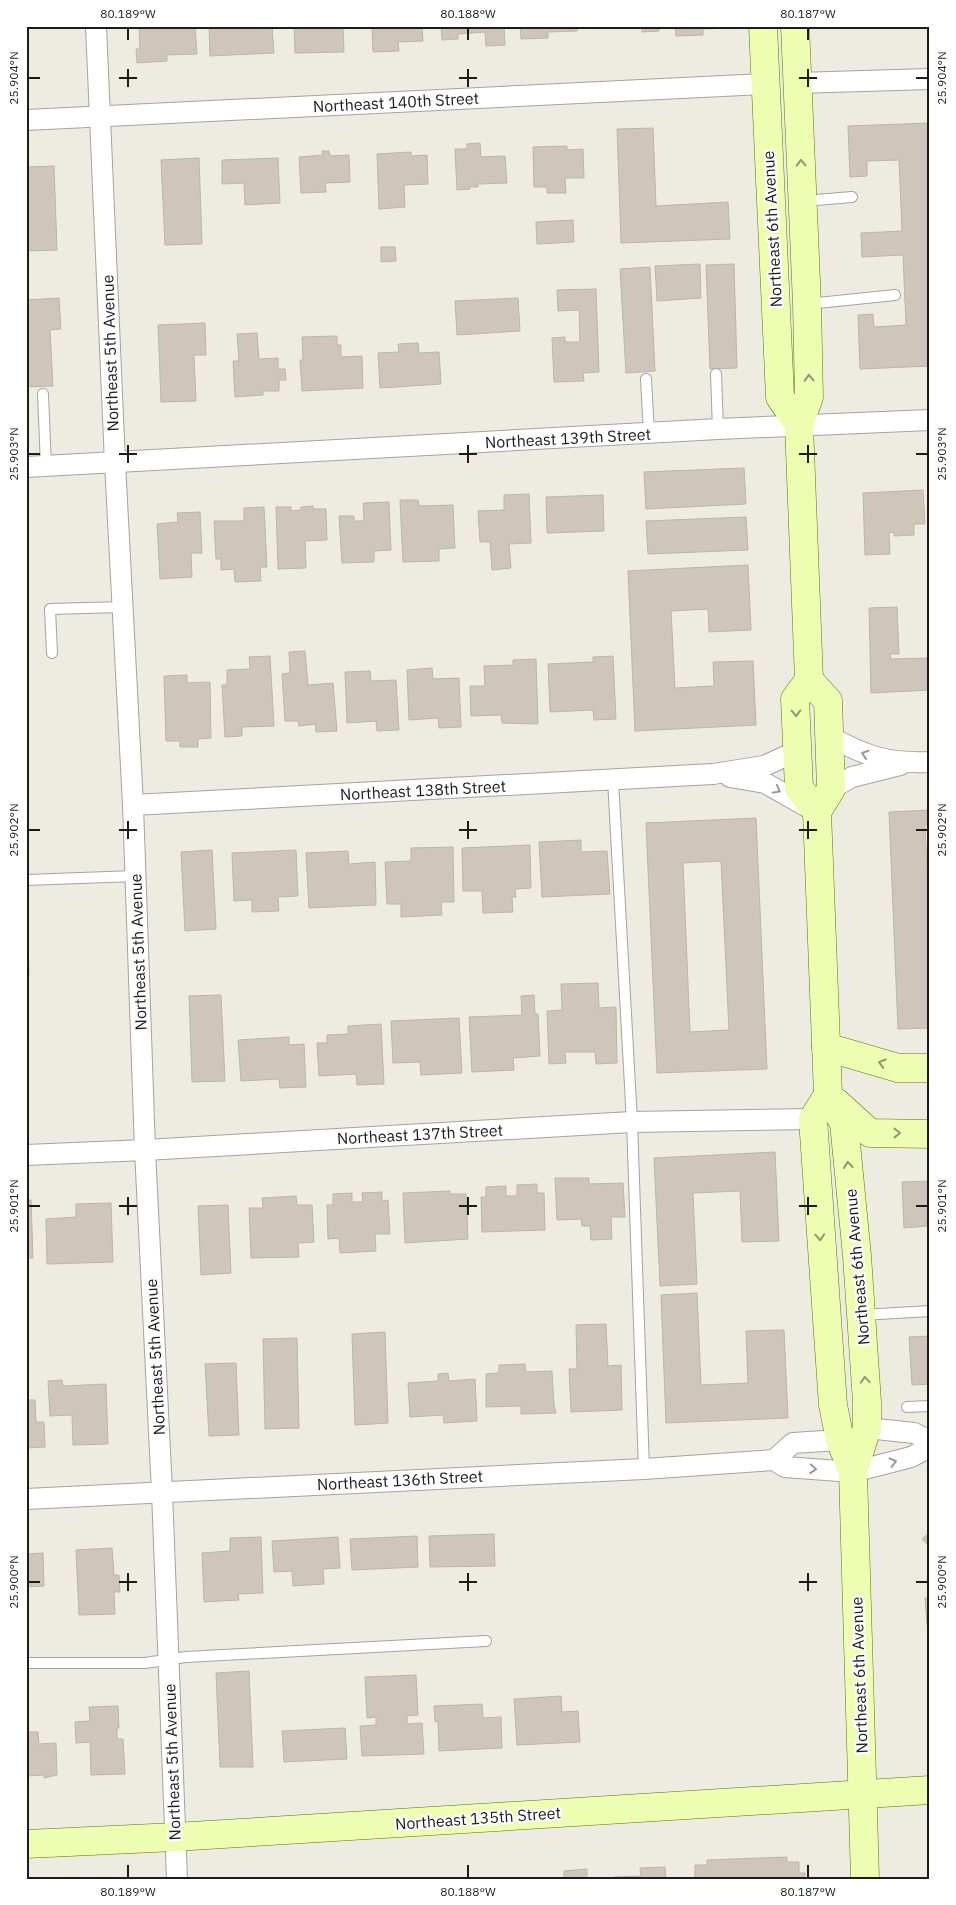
<svg xmlns="http://www.w3.org/2000/svg" width="956" height="1905" viewBox="0 0 956 1905" font-family="'IBM Plex Sans',sans-serif">
  <rect width="100%" height="100%" fill="#eeece1"/>
  <!-- building -->
  <g fill="#cec6ba" stroke="#c1b4a3" fill-rule="evenodd">
    <polygon points="139,26 195,26 197,54 167,55 167,61 137,63 136,49 140,49"/>
    <polygon points="209,26 272,26 274,53 210,56"/>
    <polygon points="294,26 343,26 344,52 295,53"/>
    <polygon points="372,26 422,26 423,41 398,42 399,51 373,52"/>
    <polygon points="441,26 504,26 505,45 486,46 485,32 458,34 458,39 442,40"/>
    <polygon points="520,26 577,26 577,31 548,32 548,38 521,39"/>
    <polygon points="642,26 659,26 659,31 642,32"/>
    <polygon points="675,26 732,26 732,28 703,29 703,35 676,36"/>
    <polygon points="930,123 930,366 860,369 858,315 873,314 874,327 906,325 903,255 862,257 861,233 902,231 899,160 867,161 867,176 850,177 848,126"/>
    <polygon points="653,128 656,206 728,202 730,239 621,243 617,129"/>
    <polygon points="480,143 481,157 505,156 507,183 478,184 478,187 470,187 470,189 457,190 455,149 467,149 467,144"/>
    <polygon points="567,146 567,150 583,149 584,178 565,178 566,193 547,193 547,187 534,187 533,147"/>
    <polygon points="322,151 329,151 330,156 349,155 350,182 325,183 326,192 301,193 299,157 323,155"/>
    <polygon points="411,152 411,156 427,155 428,184 404,185 405,207 379,209 377,154"/>
    <polygon points="199,158 202,244 165,245 161,160"/>
    <polygon points="278,158 280,203 245,205 244,183 222,184 222,160"/>
    <polygon points="54,166 57,250 26,251 26,167"/>
    <polygon points="573,220 574,242 537,244 536,222"/>
    <polygon points="381,247 395,247 396,261 381,262"/>
    <polygon points="700,264 701,298 657,301 655,266"/>
    <polygon points="734,264 737,368 710,369 706,265"/>
    <polygon points="650,267 655,371 626,373 620,269"/>
    <polygon points="596,289 599,372 583,373 584,381 554,382 552,338 565,337 565,342 580,342 579,310 558,311 557,290"/>
    <polygon points="59,298 61,329 50,330 53,386 26,387 26,300"/>
    <polygon points="518,298 520,331 457,335 455,301"/>
    <polygon points="205,323 206,355 194,355 196,401 161,402 158,325"/>
    <polygon points="257,333 259,359 278,358 278,369 285,369 286,380 279,380 279,391 263,391 263,395 235,397 233,361 239,361 237,334"/>
    <polygon points="337,336 337,345 341,345 341,357 362,356 363,388 302,391 300,360 303,360 302,337"/>
    <polygon points="418,343 419,353 439,352 441,384 380,388 378,353 399,352 398,344"/>
    <polygon points="744,468 746,504 646,509 644,472"/>
    <polygon points="923,490 925,524 914,524 914,535 894,536 894,532 889,533 890,554 865,555 863,493"/>
    <polygon points="529,494 531,543 509,544 511,568 492,570 490,542 480,542 478,511 504,510 504,495"/>
    <polygon points="603,495 604,531 547,533 546,497"/>
    <polygon points="400,500 418,500 419,506 453,505 455,548 439,549 439,561 403,562"/>
    <polygon points="389,502 391,550 374,551 374,562 342,563 339,516 354,516 354,521 364,521 363,503"/>
    <polygon points="313,506 313,509 326,509 327,540 305,541 306,568 278,569 276,507 291,507 291,511 301,510 301,507"/>
    <polygon points="264,507 267,567 260,567 261,581 235,582 234,569 221,570 221,559 216,559 214,521 244,521 244,508"/>
    <polygon points="200,512 202,553 191,553 192,577 160,579 157,524 178,522 177,513"/>
    <polygon points="746,517 748,550 648,554 646,521"/>
    <polygon points="748,565 751,630 709,632 708,609 671,611 675,688 714,686 713,662 753,661 756,725 635,731 628,571"/>
    <polygon points="897,607 899,654 890,654 891,659 930,658 930,690 871,693 869,608"/>
    <polygon points="305,651 308,685 333,683 337,731 316,732 315,724 299,726 298,721 285,721 282,674 290,673 289,652"/>
    <polygon points="270,656 274,726 242,727 242,736 225,737 222,685 227,685 227,670 250,669 249,657"/>
    <polygon points="613,656 616,719 594,720 593,710 550,712 548,664 593,662 593,657"/>
    <polygon points="536,659 538,724 502,723 501,715 471,716 470,686 485,686 484,666 513,665 513,660"/>
    <polygon points="432,668 433,679 459,678 461,727 439,728 438,718 409,720 407,670"/>
    <polygon points="370,671 371,681 396,680 399,730 377,731 376,721 347,723 345,672"/>
    <polygon points="187,675 187,683 210,682 211,738 198,739 198,747 180,747 180,741 166,741 164,676"/>
    <polygon points="930,810 930,825 925,825 930,931 930,1028 898,1029 889,812"/>
    <path d="M756 818 767 1069 657 1073 646 823ZM721 861 729 1030 690 1032 683 863Z"/>
    <polygon points="581,840 581,852 607,851 610,894 542,897 539,842"/>
    <polygon points="530,845 531,888 515,889 516,897 512,897 513,912 483,913 482,891 463,891 462,848"/>
    <polygon points="453,847 454,902 441,902 442,915 401,917 401,904 387,904 385,862 411,861 411,848"/>
    <polygon points="212,850 216,929 185,931 181,852"/>
    <polygon points="296,850 298,896 278,897 279,911 252,912 252,900 234,901 232,853"/>
    <polygon points="348,851 349,864 375,862 376,905 309,908 306,853"/>
    <polygon points="26,932 28,932 29,976 26,976"/>
    <polygon points="598,983 599,1008 616,1007 617,1063 596,1064 595,1052 565,1052 566,1063 549,1064 547,1011 562,1010 561,984"/>
    <polygon points="221,995 225,1081 192,1082 189,996"/>
    <polygon points="534,995 535,1014 538,1014 540,1056 513,1058 514,1070 472,1072 469,1017 522,1015 521,996"/>
    <polygon points="459,1018 462,1073 421,1075 420,1062 393,1063 391,1021"/>
    <polygon points="381,1024 384,1084 357,1085 356,1074 319,1076 317,1043 327,1043 327,1035 348,1034 348,1026"/>
    <polygon points="289,1037 289,1045 304,1044 306,1087 280,1088 279,1079 241,1081 238,1040"/>
    <polygon points="775,1152 779,1241 742,1242 740,1191 693,1193 697,1284 660,1286 654,1158"/>
    <polygon points="555,1178 589,1178 589,1184 623,1183 625,1217 611,1217 612,1239 591,1240 590,1226 582,1226 581,1219 557,1220"/>
    <polygon points="930,1181 930,1218 926,1219 927,1226 904,1228 902,1182"/>
    <polygon points="537,1184 537,1193 544,1193 545,1230 482,1232 481,1197 486,1197 486,1187 506,1186 506,1196 517,1196 517,1185"/>
    <polygon points="450,1191 450,1194 466,1194 468,1239 405,1243 403,1193"/>
    <polygon points="382,1192 382,1201 388,1200 390,1234 375,1234 376,1251 340,1253 339,1238 328,1239 327,1205 333,1205 333,1194 352,1193 352,1202 363,1202 362,1193"/>
    <polygon points="296,1196 297,1205 312,1205 314,1242 298,1243 299,1257 251,1258 249,1208 263,1208 262,1198"/>
    <polygon points="26,1200 31,1200 33,1258 26,1258"/>
    <polygon points="111,1203 113,1262 47,1264 46,1219 76,1217 76,1204"/>
    <polygon points="228,1205 231,1273 201,1275 198,1206"/>
    <polygon points="697,1293 701,1385 748,1383 746,1331 784,1330 788,1418 666,1423 661,1295"/>
    <polygon points="606,1324 608,1366 621,1365 622,1410 571,1412 569,1369 577,1369 576,1325"/>
    <polygon points="385,1332 388,1423 355,1425 352,1334"/>
    <polygon points="930,1336 930,1384 912,1385 909,1337"/>
    <polygon points="297,1338 299,1428 265,1429 263,1339"/>
    <polygon points="236,1363 239,1435 209,1436 205,1364"/>
    <polygon points="525,1364 526,1372 552,1371 554,1405 556,1413 521,1414 521,1406 486,1407 486,1374 499,1373 499,1365"/>
    <polygon points="448,1373 449,1381 475,1379 477,1421 444,1423 443,1415 410,1417 408,1383 438,1381 438,1374"/>
    <polygon points="62,1380 63,1386 106,1384 108,1444 73,1445 72,1415 50,1416 48,1381"/>
    <polygon points="26,1400 35,1400 36,1422 44,1422 45,1447 26,1448"/>
    <polygon points="930,1532 930,1547 922,1539"/>
    <polygon points="494,1534 495,1566 430,1567 429,1536"/>
    <polygon points="417,1536 418,1567 352,1570 350,1539"/>
    <polygon points="261,1537 263,1593 238,1594 239,1600 204,1602 202,1553 230,1551 230,1538"/>
    <polygon points="338,1537 340,1568 323,1569 324,1584 293,1586 292,1571 274,1572 272,1541"/>
    <polygon points="112,1548 114,1575 119,1575 120,1592 114,1592 115,1614 79,1615 76,1550"/>
    <polygon points="43,1553 44,1586 26,1587 26,1554"/>
    <polygon points="925,1598 930,1598 930,1625 927,1625"/>
    <polygon points="249,1671 253,1767 220,1767 216,1673"/>
    <polygon points="416,1675 418,1715 407,1716 407,1724 422,1723 424,1754 362,1756 360,1726 376,1725 376,1717 367,1718 365,1677"/>
    <polygon points="561,1696 562,1712 578,1711 580,1742 517,1745 514,1699"/>
    <polygon points="482,1704 483,1718 501,1717 502,1748 439,1751 438,1721 435,1722 434,1706"/>
    <polygon points="118,1706 119,1728 117,1728 117,1739 123,1739 125,1774 91,1775 90,1742 76,1743 75,1722 90,1721 89,1707"/>
    <polygon points="345,1728 347,1759 284,1762 282,1731"/>
    <polygon points="26,1732 38,1732 39,1744 56,1743 57,1775 44,1778 44,1775 26,1776"/>
    <polygon points="787,1857 787,1862 799,1862 799,1873 805,1873 805,1879 695,1879 695,1865 707,1865 707,1860"/>
    <polygon points="665,1867 666,1879 613,1879 613,1877 641,1876 640,1868"/>
    <polygon points="587,1869 587,1879 564,1879 564,1871"/>
  </g>
  <g fill="none" stroke-linecap="round" stroke-linejoin="round">
    <!-- lane casing -->
    <g stroke="#a3a3a3" stroke-width="12">
      <g id="lane">
        <polyline points="804,201 852,197"/>
        <polyline points="808,304 895,295"/>
        <polyline points="716,374 718,429"/>
        <polyline points="646,379 649,433"/>
        <polyline points="43,394 46,466"/>
        <polyline points="52,653 50,609 123,607"/>
        <polyline points="613,780 632,1122 644,1469"/>
        <polyline points="26,880 135,876"/>
        <polyline points="862,1315 930,1311"/>
        <polyline points="907,1407 930,1406"/>
        <polyline points="26,1663 145,1663 186,1657 486,1641"/>
      </g>
    </g>
    <!-- street casing -->
    <g stroke="#a3a3a3" stroke-width="22">
      <g id="street">
        <polyline points="96,26 115,463 133,805 145,1150 162,1492 177,1879"/>
        <polyline points="797,83 930,79"/>
        <polyline points="26,120 766,84"/>
        <polyline points="26,467 718,429 930,420"/>
        <path d="M829 736C865 756 888 764 930 762"/>
        <polyline points="730,777 765,783 811,809"/>
        <polyline points="831,789 852,777 900,765"/>
        <polyline points="133,805 713,774 764,766 797,751"/>
        <polyline points="26,1155 145,1150 632,1122 813,1119"/>
        <polyline points="867,1428 914,1433 930,1441"/>
        <polyline points="774,1460 785,1467 853,1472 911,1457 930,1447"/>
        <polyline points="26,1499 644,1469 774,1460 793,1443 840,1440"/>
      </g>
    </g>
    <!-- secondary casing -->
    <g stroke="#587600" stroke-width="29">
      <g id="secondary">
        <polyline points="763,26 780,397 799,425"/>
        <polyline points="795,26 807,304 809,397 799,425 809,680 795,699 799,788 817,812"/>
        <polyline points="809,680 828,701 831,789 817,812 828,1095 844,1123 857,1256 867,1402 867,1428 853,1472 865,1879"/>
        <polyline points="826,1047 898,1068 930,1068"/>
        <polyline points="828,1095 813,1119 833,1405 840,1440 853,1472"/>
        <polyline points="837,1103 870,1133 930,1134"/>
        <polyline points="26,1844 175,1837 930,1790"/>
      </g>
    </g>
    <!-- lane -->
    <use href="#lane" stroke="#fff" stroke-width="10"/>
    <!-- street -->
    <use href="#street" stroke="#fff" stroke-width="20"/>
    <!-- secondary -->
    <use href="#secondary" stroke="#edfdb1" stroke-width="28"/>
  </g>
  <!-- one-way arrows -->
  <defs><path id="oneway-chevron" d="M-2-3.5L2.5 0L-2 3.5" fill="none" stroke-width="1.6" stroke-linecap="round" stroke-linejoin="round" transform="scale(1.25)"/></defs>
  <g stroke="#8f986e">
    <use href="#oneway-chevron" transform="translate(801 163) rotate(-92)"/>
    <use href="#oneway-chevron" transform="translate(809 378) rotate(-91)"/>
    <use href="#oneway-chevron" transform="translate(796 713) rotate(88)"/>
    <use href="#oneway-chevron" transform="translate(882 1063) rotate(-164)"/>
    <use href="#oneway-chevron" transform="translate(897 1133)"/>
    <use href="#oneway-chevron" transform="translate(848 1165) rotate(-96)"/>
    <use href="#oneway-chevron" transform="translate(820 1237) rotate(86)"/>
    <use href="#oneway-chevron" transform="translate(865 1380) rotate(-94)"/>
  </g>
  <g stroke="#999">
    <use href="#oneway-chevron" transform="translate(865 754) rotate(-162)"/>
    <use href="#oneway-chevron" transform="translate(777 790) rotate(29)"/>
    <use href="#oneway-chevron" transform="translate(893 1462) rotate(-14)"/>
    <use href="#oneway-chevron" transform="translate(813 1469) rotate(4)"/>
  </g>
  <!-- ticks -->
  <path fill="none" stroke="#1c1c1c" stroke-width="2" d="M128 28V40M468 28V40M808 28V40M128 69V87M468 69V87M808 69V87M28 78H40M119 78H137M459 78H477M799 78H817M916 78H928M128 445V463M468 445V463M808 445V463M28 454H40M119 454H137M459 454H477M799 454H817M916 454H928M128 821V839M468 821V839M808 821V839M28 830H40M119 830H137M459 830H477M799 830H817M916 830H928M128 1197V1215M468 1197V1215M808 1197V1215M28 1206H40M119 1206H137M459 1206H477M799 1206H817M916 1206H928M128 1573V1591M468 1573V1591M808 1573V1591M28 1582H40M119 1582H137M459 1582H477M799 1582H817M916 1582H928M128 1865V1878M468 1865V1878M808 1865V1878"/>
  <g text-anchor="middle" dominant-baseline="central" stroke-width="4.5" stroke-linejoin="round" paint-order="stroke">
    <!-- street labels -->
    <g font-size="16" fill="#1c1c1c" stroke="#fff">
      <text transform="translate(396 102) rotate(-3)">Northeast 140th Street</text>
      <text transform="translate(772 229) rotate(-93)">Northeast 6th Avenue</text>
      <text transform="translate(110 353) rotate(-92)">Northeast 5th Avenue</text>
      <text transform="translate(568 438) rotate(-3)">Northeast 139th Street</text>
      <text transform="translate(423 790) rotate(-3)">Northeast 138th Street</text>
      <text transform="translate(138 952) rotate(-92)">Northeast 5th Avenue</text>
      <text transform="translate(420 1134) rotate(-3)">Northeast 137th Street</text>
      <text transform="translate(857 1267) rotate(-95)">Northeast 6th Avenue</text>
      <text transform="translate(155 1357) rotate(-93)">Northeast 5th Avenue</text>
      <text transform="translate(400 1480) rotate(-3)">Northeast 136th Street</text>
      <text transform="translate(859 1675) rotate(-92)">Northeast 6th Avenue</text>
      <text transform="translate(172 1762) rotate(-92)">Northeast 5th Avenue</text>
      <text transform="translate(478 1818) rotate(-4)">Northeast 135th Street</text>
    </g>
  </g>
  <!-- border -->
  <rect width="956" height="1905" fill="none" stroke="#ffffff" stroke-width="55"/>
  <rect x="28" y="28" width="900" height="1850" fill="none" stroke="#1c1c1c" stroke-width="2"/>
  <g font-size="12" text-anchor="middle" fill="#1c1c1c">
    <text x="128" y="18">80.189°W</text>
    <text x="468" y="18">80.188°W</text>
    <text x="808" y="18">80.187°W</text>
    <text transform="translate(14 78) rotate(-90)" y="4">25.904°N</text>
    <text transform="translate(942 78) rotate(-90)" y="4">25.904°N</text>
    <text transform="translate(14 454) rotate(-90)" y="4">25.903°N</text>
    <text transform="translate(942 454) rotate(-90)" y="4">25.903°N</text>
    <text transform="translate(14 830) rotate(-90)" y="4">25.902°N</text>
    <text transform="translate(942 830) rotate(-90)" y="4">25.902°N</text>
    <text transform="translate(14 1206) rotate(-90)" y="4">25.901°N</text>
    <text transform="translate(942 1206) rotate(-90)" y="4">25.901°N</text>
    <text transform="translate(14 1582) rotate(-90)" y="4">25.900°N</text>
    <text transform="translate(942 1582) rotate(-90)" y="4">25.900°N</text>
    <text x="128" y="1896">80.189°W</text>
    <text x="468" y="1896">80.188°W</text>
    <text x="808" y="1896">80.187°W</text>
  </g>
</svg>
